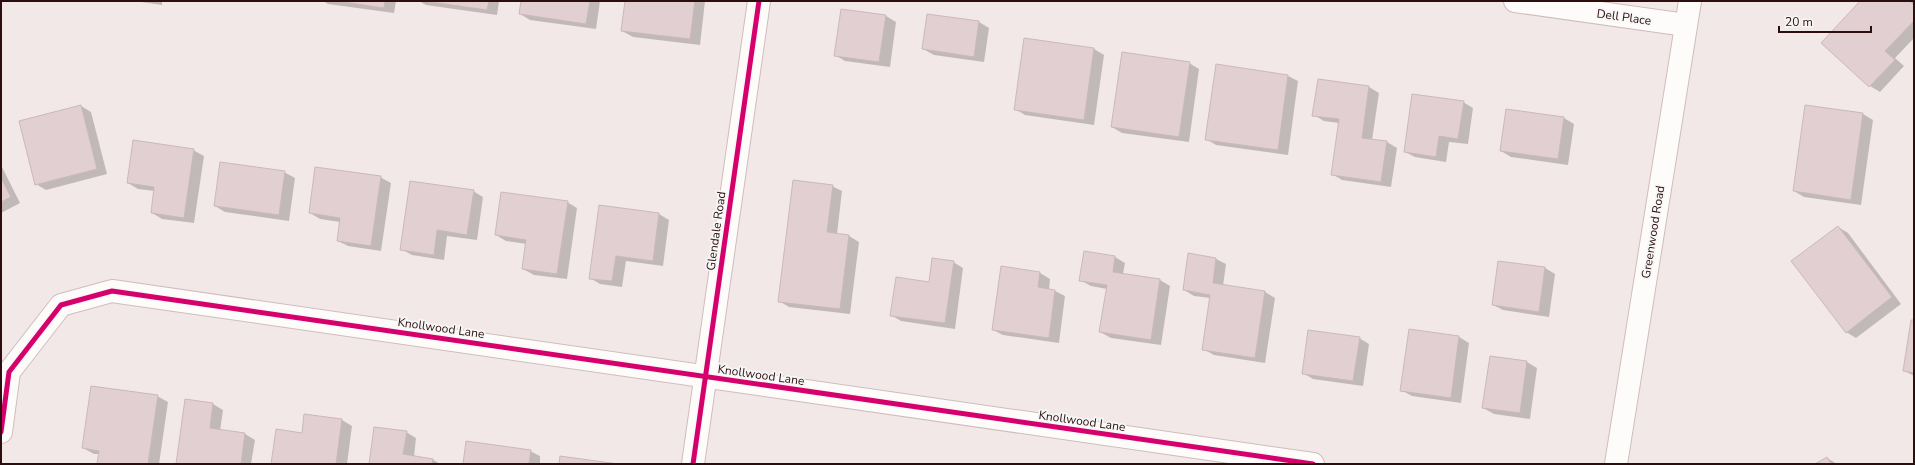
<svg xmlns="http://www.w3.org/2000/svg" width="1915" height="465" viewBox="0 0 1915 465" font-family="'Nunito Sans',sans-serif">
  <rect width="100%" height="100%" fill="#f2e8e7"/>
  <!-- shadow -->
  <g fill="#0003">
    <polygon points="134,1 162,1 162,5"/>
    <polygon points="323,1 396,1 394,13 328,4"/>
    <polygon points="419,1 499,1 497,15 426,5"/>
    <polygon points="522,1 600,1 596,29 530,20 520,14"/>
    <polygon points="626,1 705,1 700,45 633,37 622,31"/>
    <polygon points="1862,1 1914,2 1914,38 1895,58 1904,66 1880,92 1870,86"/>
    <polygon points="886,16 896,22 890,67 845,61 835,55"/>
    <polygon points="979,22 989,28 984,62 934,55 923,49"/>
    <polygon points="1025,40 1094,49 1104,55 1094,125 1025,115 1015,109"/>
    <polygon points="1189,63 1199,69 1189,142 1122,133 1112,127"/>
    <polygon points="1288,76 1298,81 1288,155 1216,145 1206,139"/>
    <polygon points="1369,87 1379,93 1372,140 1387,142 1397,148 1391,187 1342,180 1332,174 1339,123 1324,121 1314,115"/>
    <polygon points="1463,102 1473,108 1468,144 1449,142 1446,162 1415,157 1405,152"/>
    <polygon points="81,106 91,112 107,174 46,190 36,184"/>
    <polygon points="1806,106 1863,114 1873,120 1861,205 1804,197 1794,191"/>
    <polygon points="1507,110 1564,118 1574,124 1568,165 1511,157 1501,151"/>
    <polygon points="193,150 204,156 194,223 162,219 152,213 155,191 138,189 128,183"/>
    <polygon points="1,165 20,203 1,213"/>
    <polygon points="284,172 295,178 289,221 225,212 215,206"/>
    <polygon points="380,177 391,183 381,251 348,246 338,241 340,222 320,219 310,213"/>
    <polygon points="832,186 842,191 837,234 849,236 859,242 850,314 789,307 779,301"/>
    <polygon points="473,191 483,197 477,240 447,236 444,260 412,255 401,249"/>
    <polygon points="567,202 577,208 567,279 534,275 523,269 527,244 506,241 496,235"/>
    <polygon points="600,206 659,214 669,220 663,266 626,261 622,287 600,284 590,278"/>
    <polygon points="1838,227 1848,233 1901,304 1856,338 1846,332"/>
    <polygon points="1085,252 1115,257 1125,263 1123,274 1160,280 1170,286 1161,345 1111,338 1100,332 1107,289 1091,286 1080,280"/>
    <polygon points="1189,254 1216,259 1226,264 1223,286 1265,292 1275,298 1265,363 1214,355 1203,349 1211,298 1194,296 1184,290"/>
    <polygon points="953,262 963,268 955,329 901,321 891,315"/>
    <polygon points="1499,262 1545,268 1555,274 1549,317 1503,310 1493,305"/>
    <polygon points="1002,268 1040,273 1050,279 1049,290 1055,291 1065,296 1059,343 1003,335 993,330"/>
    <polygon points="1914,321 1914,376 1905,371"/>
    <polygon points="1410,330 1459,337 1469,343 1461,403 1412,396 1401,390"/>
    <polygon points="1359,338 1369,344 1363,386 1313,379 1303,373"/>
    <polygon points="1527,362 1537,368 1530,419 1494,414 1483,408"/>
    <polygon points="157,396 168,402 159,464 98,464 99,454 94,454 83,448"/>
    <polygon points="186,400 213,404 223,410 220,431 245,434 255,440 251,464 177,464"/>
    <polygon points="305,415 342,420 352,426 347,464 272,464 303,434"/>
    <polygon points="406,432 416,438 414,457 432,459 440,464 370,464"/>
    <polygon points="530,451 540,456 540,464 464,464"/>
    <polygon points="1827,458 1837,464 1817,464"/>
  </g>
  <!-- building -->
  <g fill="#e2cfd1" stroke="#cbb8bb">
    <polygon points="336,1 385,1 384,8"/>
    <polygon points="424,1 489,1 487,10"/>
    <polygon points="521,1 590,1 586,24 519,14"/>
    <polygon points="625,1 695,1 690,39 621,31"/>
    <polygon points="1860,1 1910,1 1914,5 1914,21 1885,51 1895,60 1869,87 1821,43"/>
    <polygon points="841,9 886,15 879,62 834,56"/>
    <polygon points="927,14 979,21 974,57 922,49"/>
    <polygon points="1024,38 1094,48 1084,120 1014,110"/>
    <polygon points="1122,52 1190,62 1179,137 1111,127"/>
    <polygon points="1216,64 1288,75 1278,150 1205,140"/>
    <polygon points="1318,79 1369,86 1362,138 1387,141 1381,182 1331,175 1339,119 1312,116"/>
    <polygon points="1412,94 1464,101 1458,139 1439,136 1436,157 1404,152"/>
    <polygon points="81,105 97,169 35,185 19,121"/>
    <polygon points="1805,105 1863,113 1851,200 1793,191"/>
    <polygon points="1506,109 1564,117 1558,159 1500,151"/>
    <polygon points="133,140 194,149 184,218 151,213 154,187 127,183"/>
    <polygon points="220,162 285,171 279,215 214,206"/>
    <polygon points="315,167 381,176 371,246 337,241 340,218 309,213"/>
    <polygon points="1,178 11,197 1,202"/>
    <polygon points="793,180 833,185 827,232 849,235 840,309 778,302"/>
    <polygon points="410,181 474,190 467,235 437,230 434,255 400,250"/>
    <polygon points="501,192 568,201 557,274 522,269 526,240 495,235"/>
    <polygon points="599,205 659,213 653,261 616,256 612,281 589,279"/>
    <polygon points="1838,226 1892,297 1846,333 1791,261"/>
    <polygon points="1084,251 1115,256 1113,272 1160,279 1151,340 1099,332 1107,285 1079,281"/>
    <polygon points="1188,253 1216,258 1213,283 1265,291 1255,358 1202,350 1210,295 1183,290"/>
    <polygon points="932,258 954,261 945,323 890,316 896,277 929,282"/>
    <polygon points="1498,261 1545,267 1539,312 1492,305"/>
    <polygon points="1001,266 1040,272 1038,287 1055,290 1049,338 992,330"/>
    <polygon points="1911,320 1914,320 1914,373 1903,371"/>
    <polygon points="1409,329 1459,336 1451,398 1400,391"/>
    <polygon points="1308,330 1360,337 1353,381 1302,374"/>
    <polygon points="1490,356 1527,361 1520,413 1482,408"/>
    <polygon points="91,386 158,395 148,464 97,464 99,451 82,448"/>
    <polygon points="185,399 213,403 210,428 245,433 241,464 176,464"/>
    <polygon points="304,414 342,419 336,464 271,464 276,429 302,433"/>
    <polygon points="374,427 407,431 403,454 433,459 432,464 369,464"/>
    <polygon points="466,441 531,450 529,464 463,464"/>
    <polygon points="560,456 618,464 559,464"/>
    <polygon points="1827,457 1831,464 1815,464"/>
  </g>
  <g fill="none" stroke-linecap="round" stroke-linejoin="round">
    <!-- minor casing -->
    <g stroke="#d0bdbb" stroke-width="24">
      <g id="minor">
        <polyline points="1515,1 1686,25"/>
        <polyline points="1,432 9,372 61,305 112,291 1313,464"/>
        <polyline points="693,464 759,1"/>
      </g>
    </g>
    <!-- secondary casing -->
    <g stroke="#d0bdbb" stroke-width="24">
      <polyline id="secondary" points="1616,464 1690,1"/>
    </g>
    <!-- minor -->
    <use href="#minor" stroke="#fdfcfb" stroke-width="22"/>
    <!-- secondary -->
    <use href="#secondary" stroke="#fdfcfb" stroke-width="22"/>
    <!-- cycleway casing -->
    <g stroke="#f7f7f7" stroke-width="8">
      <g id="cycleway">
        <polyline points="1,432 9,372 61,305 112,291 1313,464"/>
        <polyline points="693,464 759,1"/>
      </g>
    </g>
    <!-- cycleway -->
    <use href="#cycleway" stroke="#d6006c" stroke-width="5"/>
  </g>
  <g text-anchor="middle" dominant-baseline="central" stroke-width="3.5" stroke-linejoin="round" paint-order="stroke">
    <!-- street labels -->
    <g font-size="12" fill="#2b0e0d" stroke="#f7f7f7">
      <text transform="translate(1624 17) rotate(8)">Dell Place</text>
      <text transform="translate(716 231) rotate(-82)">Glendale Road</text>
      <text transform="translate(1653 232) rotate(-81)">Greenwood Road</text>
      <text transform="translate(441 328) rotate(8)">Knollwood Lane</text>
      <text transform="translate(761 375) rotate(8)">Knollwood Lane</text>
      <text transform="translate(1082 421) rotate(8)">Knollwood Lane</text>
    </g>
  </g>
  <!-- border -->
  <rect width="1915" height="465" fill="none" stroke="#2b0e0d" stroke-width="4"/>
  <!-- scale -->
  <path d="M1779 26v6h92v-6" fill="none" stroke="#2b0e0d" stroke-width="2"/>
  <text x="1785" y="26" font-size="12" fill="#2b0e0d" stroke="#f7f7f7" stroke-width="3" paint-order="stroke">20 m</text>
</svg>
